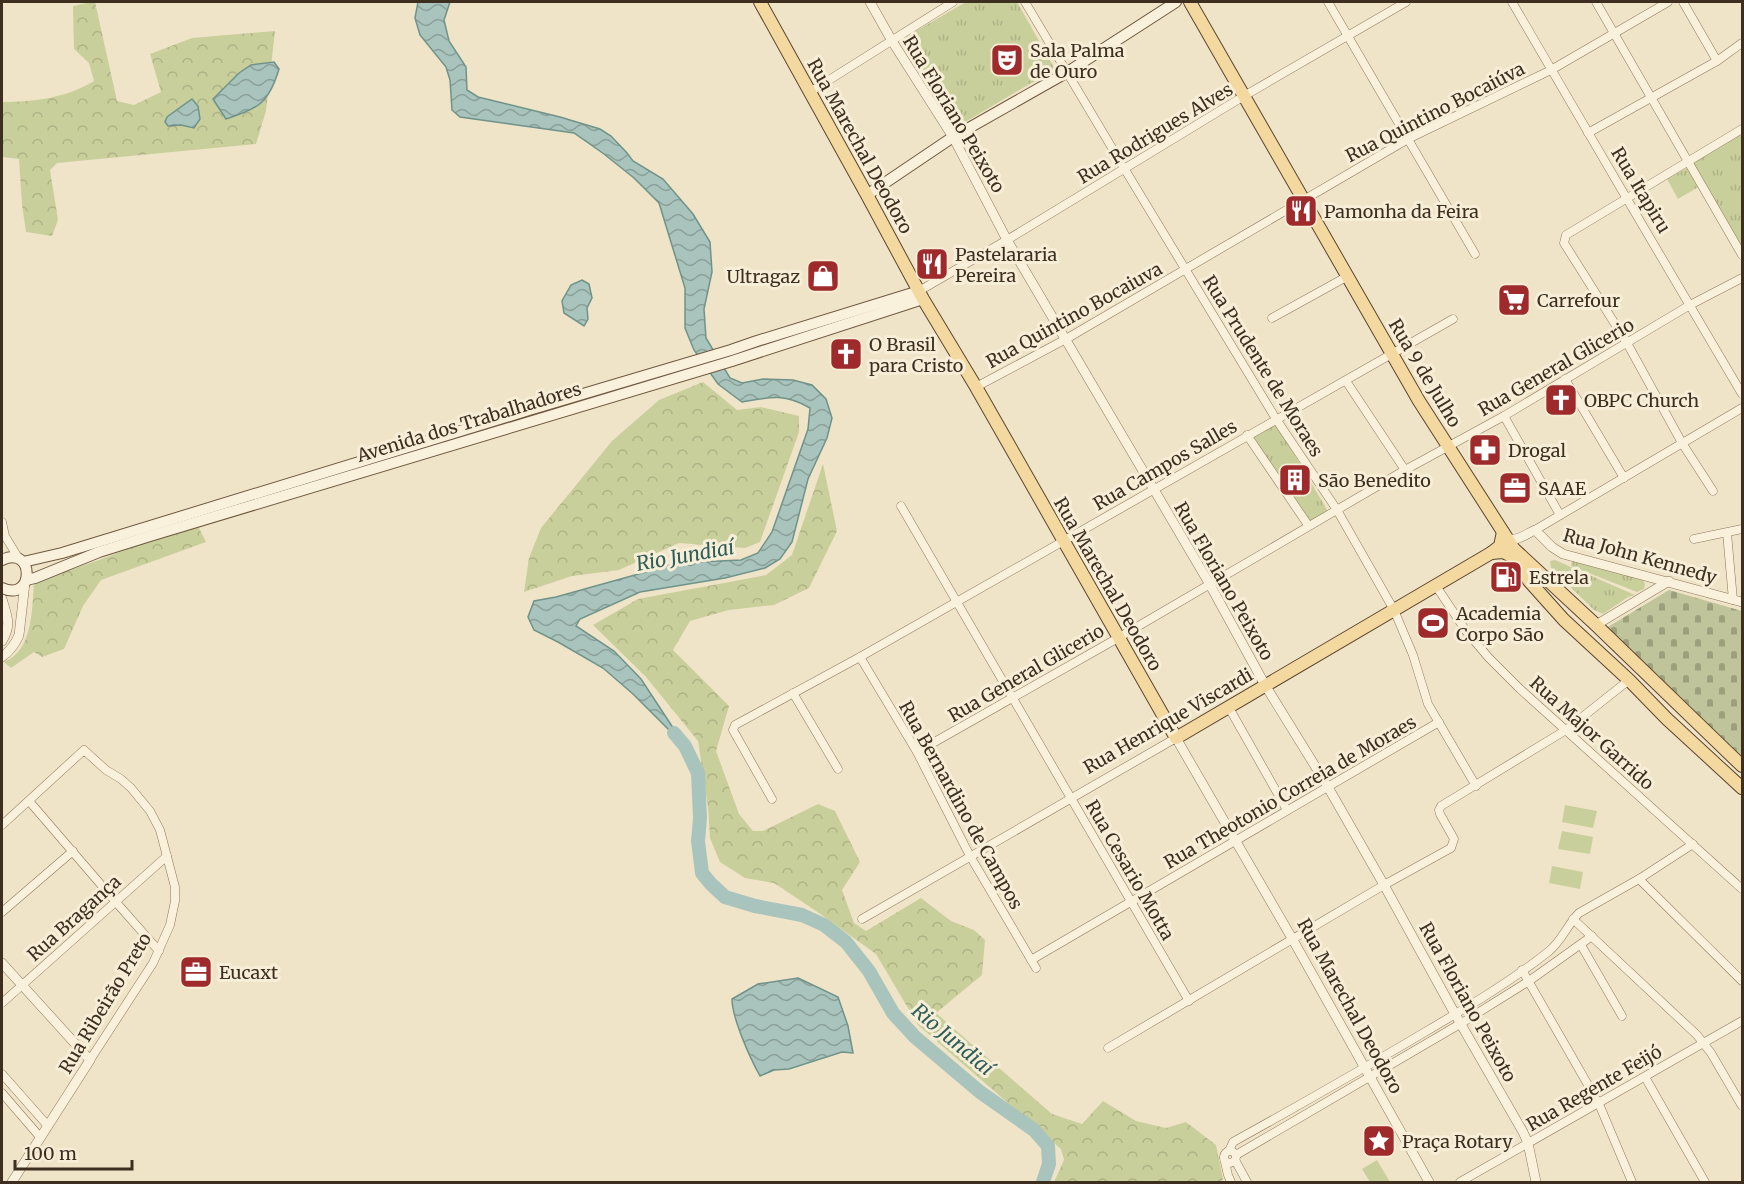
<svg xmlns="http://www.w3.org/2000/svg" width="1744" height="1184" viewBox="0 0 1744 1184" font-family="Merriweather,serif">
  <defs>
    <pattern id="forest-crowns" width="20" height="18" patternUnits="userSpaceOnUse" patternTransform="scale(1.5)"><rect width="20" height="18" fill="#c9cf9b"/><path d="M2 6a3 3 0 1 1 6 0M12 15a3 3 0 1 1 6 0" fill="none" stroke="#aeb285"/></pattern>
    <pattern id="cemetery-stones" width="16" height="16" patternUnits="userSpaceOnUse" patternTransform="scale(1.5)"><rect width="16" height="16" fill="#bfc49a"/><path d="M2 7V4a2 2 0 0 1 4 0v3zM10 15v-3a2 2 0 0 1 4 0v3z" fill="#9ca07d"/></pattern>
    <pattern id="park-tufts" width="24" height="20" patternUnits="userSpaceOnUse" patternTransform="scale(1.5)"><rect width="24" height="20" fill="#c9cf9b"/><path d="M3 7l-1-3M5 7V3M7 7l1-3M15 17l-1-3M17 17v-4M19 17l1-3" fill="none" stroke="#aeb285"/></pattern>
    <pattern id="water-waves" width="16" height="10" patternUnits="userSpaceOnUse" patternTransform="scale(1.5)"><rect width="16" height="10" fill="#a9c4bc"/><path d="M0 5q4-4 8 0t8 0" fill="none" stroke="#8ba098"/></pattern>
  </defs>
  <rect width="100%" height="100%" fill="#f0e4c8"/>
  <!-- green -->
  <g fill="#c9cf9b">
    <polygon points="1565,805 1597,811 1593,828 1562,822"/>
    <polygon points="1562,831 1593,837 1590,854 1558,849"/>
    <polygon points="1552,866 1583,872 1580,889 1549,883"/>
    <polygon points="1377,1160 1390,1182 1370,1182 1362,1169"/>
  </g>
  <!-- forest -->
  <g fill="url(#forest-crowns)">
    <path d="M91 2H95L117 101 134 105 161 92 150 54 192 38 275 31 266 111 256 144 57 163 50 170 58 220 52 236 26 232 22 205 19 159 2 157V102C34 102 66 98 94 81L89 63 74 49 73 6Z"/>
    <polygon points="703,382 737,410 761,407 799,416 799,432 760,542 745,548 679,543 619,570 572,576 524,592 529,558 541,528 612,441 659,400"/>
    <polygon points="823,464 837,531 809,588 774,605 729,610 690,621 673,650 729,706 716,751 739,814 753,831 763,831 818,804 835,811 860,862 842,890 854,923 866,931 921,898 951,921 974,930 985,940 982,975 936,1013 1052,1114 1082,1124 1103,1101 1136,1121 1166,1128 1186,1122 1216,1145 1223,1179 1221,1182 1054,1182 1064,1160 1061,1149 918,1025 876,954 816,911 774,883 745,878 720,862 710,838 708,807 698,741 646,677 593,625 638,599 766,575 792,555"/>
    <path d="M196 522 206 542 101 580 83 606 64 649 42 657 34 652 11 668 4 662C33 651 32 609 34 582L99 560Z"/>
  </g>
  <!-- cemetery -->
  <polygon fill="url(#cemetery-stones)" points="1669,590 1742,611 1742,758 1606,628"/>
  <!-- park -->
  <g fill="url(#park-tufts)">
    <polygon points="966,2 1017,2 1055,69 955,128 902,39"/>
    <polygon points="1742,130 1742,254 1690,162"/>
    <polygon points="1689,167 1700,186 1678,199 1667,179"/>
    <polygon points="1275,422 1329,513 1308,525 1251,436"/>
    <polygon points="1555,560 1635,595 1628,597 1603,614 1594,610 1551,568 1550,561"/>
    <polygon points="1572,561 1637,577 1643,580 1645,584 1644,589 1637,592 1571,566"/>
  </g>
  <!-- water -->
  <g fill="url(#water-waves)" stroke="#6f938a" stroke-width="1.5">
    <path d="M418 2H450L444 20 449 41 466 67 467 90 478 97 560 117 600 129 611 136 627 153 633 161 663 179 693 214 710 242 712 272 704 309 706 338 730 378 742 383 763 379 793 380 812 385 826 399 832 418 827 438 808 479 792 542 780 559 765 568 725 578 640 592 580 619 576 626 614 651 641 679 685 746 633 694 603 668 558 642 534 630 528 617 534 601 556 597 678 563 741 560 758 553 772 532 808 429 810 408C784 393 770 397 742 402L718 384 694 350 685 328V288L659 203 634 178 604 154 574 133 460 117 452 110 450 80 446 67 420 35 415 18Z"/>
    <path d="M274 62 279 69C269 103 258 109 226 119L213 99 239 73 251 65Z"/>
    <polygon points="192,99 198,106 200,119 194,128 181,125 168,126 165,122 167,117"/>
    <polygon points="582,280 589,284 592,298 587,308 588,319 584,326 564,313 562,301 571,285"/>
    <path d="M798 978 838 997 848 1026 853 1053 842 1052 789 1069 774 1070 760 1076C750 1058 732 1018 732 999L758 984Z"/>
  </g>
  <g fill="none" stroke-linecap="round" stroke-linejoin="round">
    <!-- river -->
    <polyline stroke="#a9c4bc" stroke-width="14" points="674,733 685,746 698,773 700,818 698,841 702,873 711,884 725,897 755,906 802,915 824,925 846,942 869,971 893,1013 915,1037 980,1092 1034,1130 1048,1146 1049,1164 1043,1182"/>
    <!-- minor casing -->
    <g stroke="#8d765c" stroke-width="9">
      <g id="minor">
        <polyline points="1025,2 1124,168 1276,419 1337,510 1394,610 1413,655 1428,704 1476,786"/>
        <polyline points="1328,2 1475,254"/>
        <polyline points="1512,2 1627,199 1742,394"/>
        <polyline points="1596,2 1742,255"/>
        <polyline points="1683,2 1717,61"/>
        <polyline points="810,92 953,2"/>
        <polyline points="1588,133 1717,61 1742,43"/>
        <polyline points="919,291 1007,240 1244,96 1406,2"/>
        <polyline points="1272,318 1348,276"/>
        <polyline points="1565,379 1624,478"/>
        <polyline points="1346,381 1405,470"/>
        <polyline points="976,387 1066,339 1408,139 1551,70 1668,2"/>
        <polyline points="1504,416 1560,515"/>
        <polyline points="1247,435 1308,525"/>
        <polyline points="1713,491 1682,443 1627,343 1564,243 1566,235 1742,129"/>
        <polyline points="901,506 1189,1001"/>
        <polyline points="2,522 5,536 19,559"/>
        <polyline points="1535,530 1742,408"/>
        <polyline points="1727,533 1733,600"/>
        <polyline points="1694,539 1742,529"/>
        <polyline points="1436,586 1466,631 1489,658 1520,689 1742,889"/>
        <polyline points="860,657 917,752 970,856 1036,968"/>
        <polyline points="793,693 838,769"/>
        <polyline points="1228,706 1287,810"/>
        <polyline points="917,752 1118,638 1405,470 1504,416 1690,305 1742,278"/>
        <polyline points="772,799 733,730 735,725 860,657 1453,319"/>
        <polyline points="29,801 115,901 159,951"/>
        <polyline points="2,825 84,750 106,770 121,779 131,788 150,811 160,830 175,887 175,901 170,925 153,963 90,1060"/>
        <polyline points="1639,879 1742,981"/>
        <polyline points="2,912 73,851"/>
        <polyline points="862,919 1176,738"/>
        <polyline points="1573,919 1697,1035 1711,1053 1742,1106"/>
        <polyline points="1581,945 1622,1016"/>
        <polyline points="1031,960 1439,722"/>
        <polyline points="1522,970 1599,1104 1632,1182"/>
        <polyline points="2,1003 167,856"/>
        <polyline points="1108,1048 1384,885 1451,848 1454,839 1440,814 1439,810 1441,806 1566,730 1629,680"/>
        <polyline points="2,1074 48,1126"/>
        <polyline points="1645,1077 1705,1182"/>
        <polyline points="2,1093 40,1137"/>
        <circle cx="1230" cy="1157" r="6"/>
        <path d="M1229 1151 1233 1142C1298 1106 1361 1070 1425 1032 1466 1008 1510 982 1548 952 1562 941 1567 925 1579 913L1639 879 1693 844"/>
        <polyline points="1236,1155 1460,1024 1529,981 1592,936"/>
        <polyline points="1224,1158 1228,1175 1231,1182"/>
        <polyline points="1235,1160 1247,1182"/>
        <polyline points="1460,1182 1742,1021"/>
      </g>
    </g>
    <!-- tertiary casing -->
    <g stroke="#8d765c" stroke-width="10">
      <g id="tertiary">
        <polyline points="870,2 892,41 953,137 1007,240 1209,583 1265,685 1328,787 1384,885 1455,1014 1523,1132 1528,1143 1536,1182"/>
        <path d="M1508 539C1518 541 1526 534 1535 530L1552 547 1563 554 1742 602"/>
        <path d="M2 599C7 616 12 625 2 641"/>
        <polyline points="1596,625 1669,581"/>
        <path d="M2 657C10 651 15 645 19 635L25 583"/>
        <polyline points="1176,738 1293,940 1429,1182"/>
        <polyline points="2,963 90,1060 12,1182"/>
      </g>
    </g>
    <!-- secondary casing -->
    <g stroke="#6f573f" stroke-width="12">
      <g id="secondary">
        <polyline points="867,195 953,137 1066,73 1176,2"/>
        <path d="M2 560C35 544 35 603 2 588"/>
        <polyline points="23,562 62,553 529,410 731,350 757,341 919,291"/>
        <polyline points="26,580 35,578 99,552 150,536 732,361 923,299"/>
      </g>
    </g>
    <!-- primary casing -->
    <g stroke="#5b4430" stroke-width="14">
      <g id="primary">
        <polyline points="760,2 867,195 923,299 976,387 1176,738 1491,553 1500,546 1503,532"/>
        <polyline points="1190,2 1419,401 1514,549 1596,625 1742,766"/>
        <polyline points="1491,553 1503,552 1513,557 1529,581 1564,620 1629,680 1667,719 1742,788"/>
      </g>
    </g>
    <!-- minor -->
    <use href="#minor" stroke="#faf1dc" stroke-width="8"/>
    <!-- tertiary -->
    <use href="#tertiary" stroke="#faf1dc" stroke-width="9"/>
    <!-- secondary -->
    <use href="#secondary" stroke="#faf1dc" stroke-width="10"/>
    <!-- primary -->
    <use href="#primary" stroke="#f3d9a0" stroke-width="12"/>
  </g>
  <!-- icons -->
  <defs>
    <g id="theatre-square" transform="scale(1.725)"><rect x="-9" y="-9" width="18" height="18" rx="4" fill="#9e2a2b" stroke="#f7eed8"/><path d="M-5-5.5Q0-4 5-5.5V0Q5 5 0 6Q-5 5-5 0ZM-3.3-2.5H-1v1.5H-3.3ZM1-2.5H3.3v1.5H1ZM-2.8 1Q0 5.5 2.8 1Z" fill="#fff"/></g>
    <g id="restaurant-square" transform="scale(1.725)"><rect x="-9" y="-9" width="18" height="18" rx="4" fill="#9e2a2b" stroke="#f7eed8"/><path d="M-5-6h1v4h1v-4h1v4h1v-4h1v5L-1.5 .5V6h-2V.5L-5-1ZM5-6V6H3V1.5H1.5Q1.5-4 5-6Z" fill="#fff"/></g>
    <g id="shop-square" transform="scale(1.725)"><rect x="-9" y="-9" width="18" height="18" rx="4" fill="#9e2a2b" stroke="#f7eed8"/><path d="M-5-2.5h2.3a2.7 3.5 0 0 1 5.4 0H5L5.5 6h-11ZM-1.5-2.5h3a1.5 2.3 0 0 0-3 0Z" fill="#fff"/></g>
    <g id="supermarket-square" transform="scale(1.725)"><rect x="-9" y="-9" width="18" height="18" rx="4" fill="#9e2a2b" stroke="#f7eed8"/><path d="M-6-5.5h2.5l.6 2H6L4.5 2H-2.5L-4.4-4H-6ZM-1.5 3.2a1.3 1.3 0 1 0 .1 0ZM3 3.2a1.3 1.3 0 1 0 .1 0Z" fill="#fff"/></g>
    <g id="church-square" transform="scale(1.725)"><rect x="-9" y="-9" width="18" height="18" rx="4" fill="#9e2a2b" stroke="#f7eed8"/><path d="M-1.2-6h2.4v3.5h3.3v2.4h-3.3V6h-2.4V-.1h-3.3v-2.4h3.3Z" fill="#fff"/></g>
    <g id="pharmacy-square" transform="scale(1.725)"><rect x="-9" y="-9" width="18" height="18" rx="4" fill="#9e2a2b" stroke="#f7eed8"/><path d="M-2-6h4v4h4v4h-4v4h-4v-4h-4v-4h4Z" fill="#fff"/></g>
    <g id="building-square" transform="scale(1.725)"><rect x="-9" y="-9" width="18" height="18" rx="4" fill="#9e2a2b" stroke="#f7eed8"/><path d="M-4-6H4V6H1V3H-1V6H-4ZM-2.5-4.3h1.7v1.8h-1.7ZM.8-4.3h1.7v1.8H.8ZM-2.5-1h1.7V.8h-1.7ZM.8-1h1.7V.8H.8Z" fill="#fff"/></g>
    <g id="office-square" transform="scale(1.725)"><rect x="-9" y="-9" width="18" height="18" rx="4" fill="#9e2a2b" stroke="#f7eed8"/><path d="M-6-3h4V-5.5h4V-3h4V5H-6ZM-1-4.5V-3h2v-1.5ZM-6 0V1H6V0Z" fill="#fff"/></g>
    <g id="fuel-square" transform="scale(1.725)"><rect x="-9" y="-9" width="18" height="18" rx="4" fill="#9e2a2b" stroke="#f7eed8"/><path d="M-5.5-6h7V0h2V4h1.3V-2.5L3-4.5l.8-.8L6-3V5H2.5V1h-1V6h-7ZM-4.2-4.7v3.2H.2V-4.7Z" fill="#fff"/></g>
    <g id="stadium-square" transform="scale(1.725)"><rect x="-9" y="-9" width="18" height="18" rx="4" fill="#9e2a2b" stroke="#f7eed8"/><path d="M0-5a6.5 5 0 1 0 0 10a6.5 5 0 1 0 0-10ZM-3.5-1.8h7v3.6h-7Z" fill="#fff"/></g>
    <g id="sight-square" transform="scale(1.725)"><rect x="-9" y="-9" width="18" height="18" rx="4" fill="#9e2a2b" stroke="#f7eed8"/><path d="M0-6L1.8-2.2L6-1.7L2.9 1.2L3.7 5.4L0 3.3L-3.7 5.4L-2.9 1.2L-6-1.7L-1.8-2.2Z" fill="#fff"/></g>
  </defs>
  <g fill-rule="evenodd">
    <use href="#theatre-square" x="1007" y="60"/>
    <use href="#restaurant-square" x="1301" y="211"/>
    <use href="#restaurant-square" x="932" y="264"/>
    <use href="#shop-square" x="823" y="276"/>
    <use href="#supermarket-square" x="1514" y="300"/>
    <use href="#church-square" x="846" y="354"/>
    <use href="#church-square" x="1561" y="400"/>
    <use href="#pharmacy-square" x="1485" y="450"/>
    <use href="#building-square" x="1295" y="480"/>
    <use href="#office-square" x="1515" y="488"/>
    <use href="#fuel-square" x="1506" y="577"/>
    <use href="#stadium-square" x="1433" y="623"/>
    <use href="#office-square" x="196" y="972"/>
    <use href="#sight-square" x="1379" y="1141"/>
  </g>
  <g text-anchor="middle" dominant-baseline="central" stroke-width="6" stroke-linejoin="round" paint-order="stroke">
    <!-- poi labels -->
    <g font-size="18" fill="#3d2e20" stroke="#f7eed8" text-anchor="start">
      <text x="1030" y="50">Sala Palma<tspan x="1030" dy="21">de Ouro</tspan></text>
      <text x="1324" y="211">Pamonha da Feira</text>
      <text x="955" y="254">Pastelararia<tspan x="955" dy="21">Pereira</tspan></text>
      <text x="800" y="276" text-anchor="end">Ultragaz</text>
      <text x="1537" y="300">Carrefour</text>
      <text x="869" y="344">O Brasil<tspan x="869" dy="21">para Cristo</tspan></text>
      <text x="1584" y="400">OBPC Church</text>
      <text x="1508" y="450">Drogal</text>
      <text x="1318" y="480">São Benedito</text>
      <text x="1538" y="488">SAAE</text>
      <text x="1529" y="577">Estrela</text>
      <text x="1456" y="613">Academia<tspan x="1456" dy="21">Corpo São</tspan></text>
      <text x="219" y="972">Eucaxt</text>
      <text x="1402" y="1141">Praça Rotary</text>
    </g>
    <!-- street labels -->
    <g font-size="18" fill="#3d2e20" stroke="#f7eed8">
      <text transform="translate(1435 112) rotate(-27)">Rua Quintino Bocaiúva</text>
      <text transform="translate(954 114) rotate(59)">Rua Floriano Peixoto</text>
      <text transform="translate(1155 133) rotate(-31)">Rua Rodrigues Alves</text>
      <text transform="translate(860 146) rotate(61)">Rua Marechal Deodoro</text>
      <text transform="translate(1641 190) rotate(59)">Rua Itapiru</text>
      <text transform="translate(1074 315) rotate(-29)">Rua Quintino Bocaiuva</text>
      <text transform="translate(1263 366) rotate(58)">Rua Prudente de Moraes</text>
      <text transform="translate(1556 367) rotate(-30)">Rua General Glicerio</text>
      <text transform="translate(1425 373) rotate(59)">Rua 9 de Julho</text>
      <text transform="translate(469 422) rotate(-17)">Avenida dos Trabalhadores</text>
      <text transform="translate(1165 465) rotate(-30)">Rua Campos Salles</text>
      <text transform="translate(1640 556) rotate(16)">Rua John Kennedy</text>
      <text transform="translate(1224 581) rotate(60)">Rua Floriano Peixoto</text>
      <text transform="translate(1108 584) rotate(60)">Rua Marechal Deodoro</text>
      <text transform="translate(1026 673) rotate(-30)">Rua General Glicerio</text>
      <text transform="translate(1168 721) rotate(-30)">Rua Henrique Viscardi</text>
      <text transform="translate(1592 733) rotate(42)">Rua Major Garrido</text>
      <text transform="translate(1290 792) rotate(-30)">Rua Theotonio Correia de Moraes</text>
      <text transform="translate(961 805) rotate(61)">Rua Bernardino de Campos</text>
      <text transform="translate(1130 870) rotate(60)">Rua Cesario Motta</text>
      <text transform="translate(74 918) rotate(-42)">Rua Bragança</text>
      <text transform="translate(1468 1002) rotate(61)">Rua Floriano Peixoto</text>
      <text transform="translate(105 1003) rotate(-59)">Rua Ribeirão Preto</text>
      <text transform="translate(1350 1006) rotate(61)">Rua Marechal Deodoro</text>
      <text transform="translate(1594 1088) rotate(-30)">Rua Regente Feijó</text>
    </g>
    <!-- water labels -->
    <g font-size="20" font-style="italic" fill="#2f5d5a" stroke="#f7eed8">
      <text transform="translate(685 555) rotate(-10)">Rio Jundiaí</text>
      <text transform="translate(953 1039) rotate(40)">Rio Jundiaí</text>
    </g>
  </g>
  <!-- border -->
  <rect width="1744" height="1184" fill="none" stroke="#3d2e20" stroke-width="6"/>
  <!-- scale -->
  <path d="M15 1160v9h117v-9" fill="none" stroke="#3d2e20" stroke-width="3"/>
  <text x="24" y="1160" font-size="18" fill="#3d2e20" stroke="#f7eed8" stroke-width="4.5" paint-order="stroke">100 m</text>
</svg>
